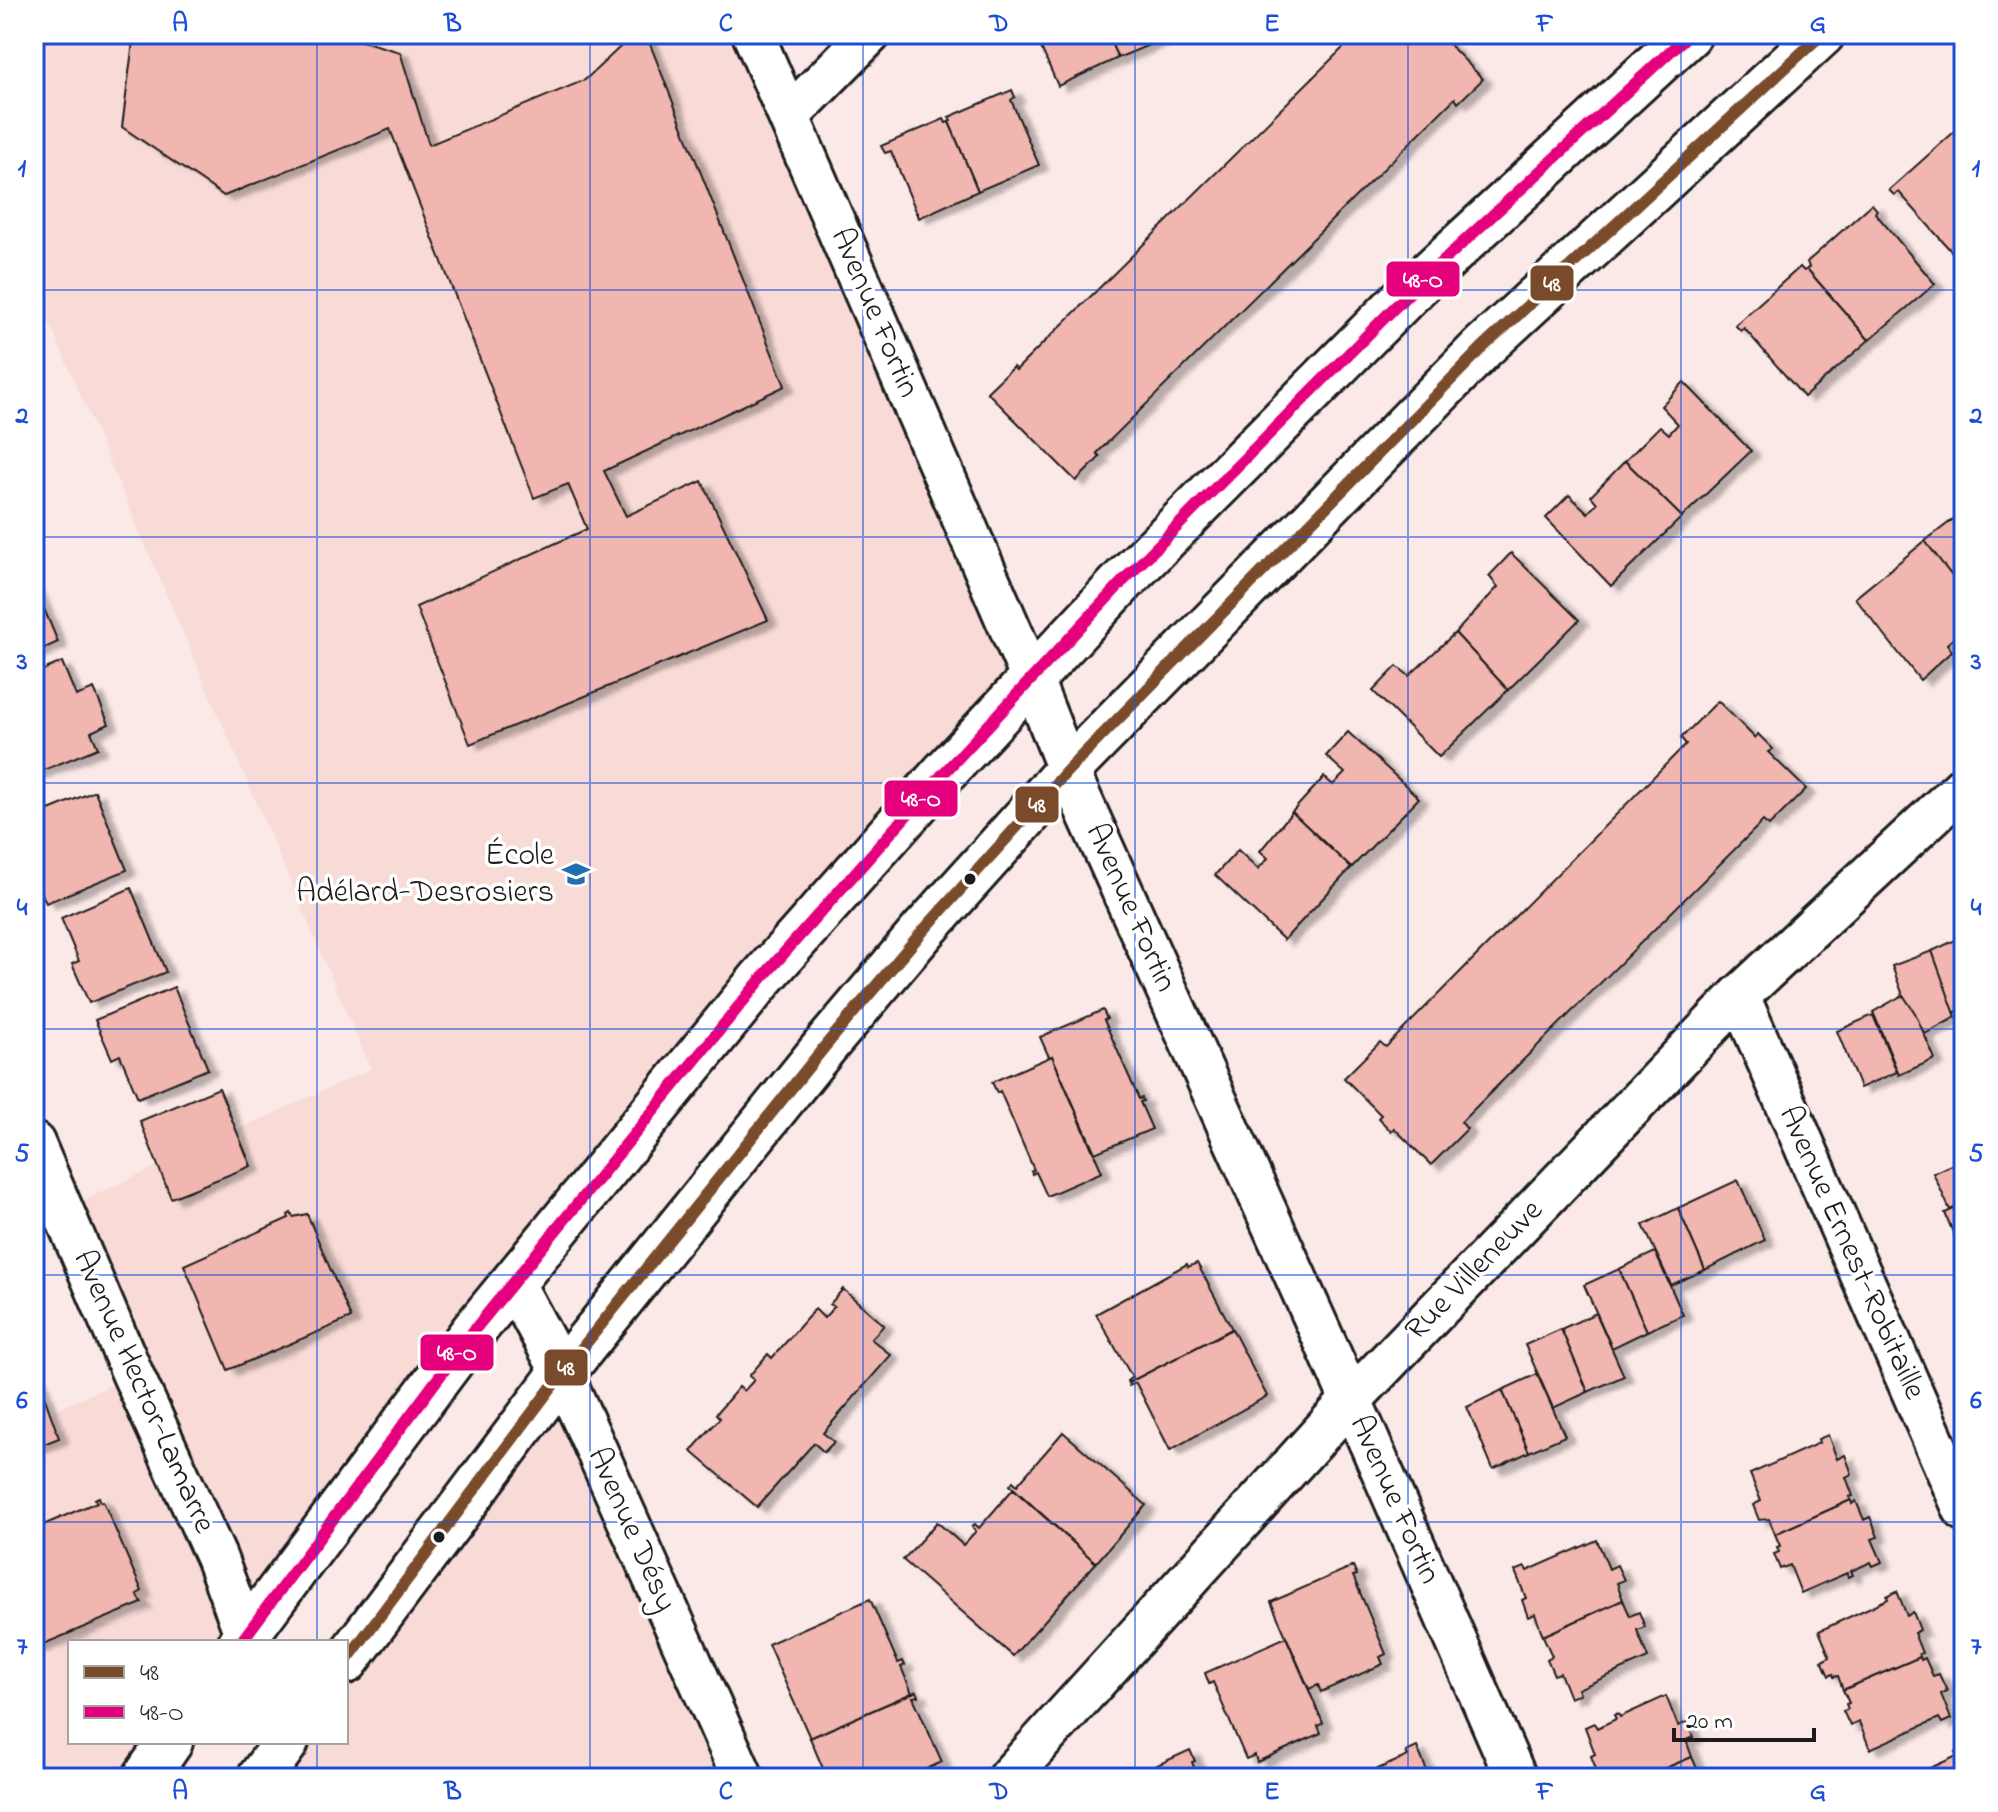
<svg xmlns="http://www.w3.org/2000/svg" width="1998" height="1812" viewBox="0 0 1998 1812" font-family="'Indie Flower',sans-serif">
  <defs>
    <filter id="shadow"><feDropShadow dx="9" dy="5" stdDeviation="2" flood-color="#0004"/></filter>
  </defs>
  <rect width="100%" height="100%" fill="#fbe9e7"/>
  <filter id="ink" filterUnits="userSpaceOnUse"><feTurbulence type="fractalNoise" baseFrequency=".0125" numOctaves="2"/><feDisplacementMap in="SourceGraphic" scale="16" xChannelSelector="R" yChannelSelector="G"/><feConvolveMatrix kernelMatrix="1 2 1 2 8 2 1 2 1" color-interpolation-filters="sRGB"/></filter>
  <g filter="url(#ink)">
    <!-- built -->
    <g fill="#f8dad6">
      <polygon points="34,34 753,34 1032,679 241,1642 70,1642 70,1742 170,1742 144,1778 34,1778 34,1420 132,1375 62,1210 371,1069 34,287"/>
      <polygon points="562,1373 740,1778 288,1778 312,1742 346,1742 346,1692"/>
    </g>
    <!-- building -->
    <g fill="#f2b6b0" stroke="#1c1c1c" stroke-width="2" filter="url(#shadow)">
      <polygon points="134,34 338,34 400,52 429,145 585,80 634,34 646,34 785,386 604,471 626,516 702,481 768,620 470,744 416,607 587,529 568,484 534,498 390,129 224,196 122,127"/>
      <polygon points="1035,34 1107,34 1118,58 1058,86"/>
      <polygon points="1107,34 1175,34 1118,58"/>
      <polygon points="1357,34 1439,34 1483,79 1458,103 1455,98 1097,453 1100,457 1076,481 987,392 1013,367 1016,370"/>
      <polygon points="1012,90 1015,97 1011,100 1039,165 978,191 949,122 951,120 949,117"/>
      <polygon points="944,119 946,123 949,122 978,191 919,218 891,151 885,153 881,146"/>
      <polygon points="1954,132 1957,137 1962,133 1964,136 1964,256 1959,260 1899,192 1894,195 1889,190"/>
      <polygon points="1872,204 1877,210 1875,213 1935,284 1869,340 1807,269 1809,267 1807,262"/>
      <polygon points="1800,267 1804,271 1807,269 1869,340 1804,397 1744,328 1741,331 1735,325"/>
      <polygon points="1684,382 1751,451 1682,517 1625,461 1660,426 1669,434 1678,424 1661,406"/>
      <polygon points="1625,461 1682,517 1611,586 1546,518 1569,495 1588,513 1597,503 1591,496"/>
      <polygon points="1964,511 1964,592 1925,541"/>
      <polygon points="1925,541 1964,592 1964,629 1947,644 1952,651 1920,680 1855,598"/>
      <polygon points="1511,553 1579,620 1508,690 1455,633 1498,587 1489,576"/>
      <polygon points="34,585 58,642 34,653"/>
      <polygon points="1455,633 1508,690 1439,757 1373,691 1397,666 1409,676"/>
      <polygon points="62,662 76,696 94,689 109,724 91,732 98,748 34,774 34,674"/>
      <polygon points="1718,701 1755,738 1758,734 1773,749 1768,752 1806,789 1769,826 1763,821 1461,1122 1467,1129 1431,1165 1394,1128 1391,1131 1378,1118 1381,1115 1344,1078 1380,1042 1386,1047 1686,744 1681,738"/>
      <polygon points="1348,732 1419,798 1351,868 1292,812 1324,777 1333,785 1345,773 1326,756"/>
      <polygon points="95,791 127,870 46,903 34,875 34,816"/>
      <polygon points="1292,812 1351,868 1284,940 1215,875 1238,850 1258,869 1268,858 1260,851"/>
      <polygon points="131,888 166,972 89,1003 72,964 79,961 61,918"/>
      <polygon points="1964,936 1964,1008 1954,1013 1932,951"/>
      <polygon points="1932,951 1956,1017 1925,1034 1903,995 1892,966"/>
      <polygon points="174,987 208,1069 138,1098 120,1055 112,1059 95,1020"/>
      <polygon points="1903,995 1915,1013 1935,1059 1899,1075 1873,1012"/>
      <polygon points="1103,1010 1107,1019 1104,1020 1139,1099 1142,1098 1143,1101 1140,1102 1152,1129 1095,1153 1052,1056 1049,1057 1040,1037"/>
      <polygon points="1873,1015 1897,1072 1860,1088 1837,1031"/>
      <polygon points="1052,1056 1102,1172 1047,1196 1036,1172 1032,1174 1031,1171 1034,1170 1000,1091 997,1093 992,1082"/>
      <polygon points="219,1088 251,1166 171,1198 140,1121"/>
      <polygon points="1964,1159 1964,1204 1950,1210 1933,1173"/>
      <polygon points="1738,1180 1765,1240 1705,1270 1678,1208"/>
      <polygon points="1964,1204 1964,1244 1960,1233 1954,1235 1945,1213"/>
      <polygon points="1678,1208 1705,1270 1671,1285 1643,1225"/>
      <polygon points="291,1213 293,1217 307,1214 351,1318 228,1370 184,1265 289,1218 288,1215"/>
      <polygon points="1655,1252 1683,1315 1647,1331 1619,1269"/>
      <polygon points="1197,1263 1232,1329 1128,1383 1127,1381 1132,1377 1096,1314 1187,1264 1188,1267"/>
      <polygon points="1619,1269 1647,1331 1612,1348 1584,1285"/>
      <polygon points="843,1289 884,1325 871,1339 891,1355 823,1433 834,1442 824,1452 814,1443 757,1507 691,1451 720,1418 716,1414 739,1387 744,1391 754,1380 749,1376 768,1354 772,1358 815,1309 824,1318 834,1307 830,1304"/>
      <polygon points="1596,1313 1624,1376 1588,1392 1561,1329"/>
      <polygon points="1232,1329 1267,1396 1170,1450 1136,1383 1129,1386 1128,1383"/>
      <polygon points="1561,1329 1588,1392 1553,1408 1525,1345"/>
      <polygon points="34,1368 59,1438 34,1448"/>
      <polygon points="1537,1374 1565,1436 1529,1452 1502,1390"/>
      <polygon points="1502,1390 1529,1452 1493,1469 1467,1407"/>
      <polygon points="1063,1432 1146,1505 1096,1563 1010,1485 1013,1481 1017,1485"/>
      <polygon points="1828,1435 1837,1459 1845,1455 1852,1474 1846,1477 1853,1496 1849,1497 1851,1500 1775,1534 1769,1519 1759,1520 1753,1505 1761,1501 1750,1474 1819,1443 1818,1439"/>
      <polygon points="1013,1489 1096,1563 1013,1656 903,1560 937,1522 963,1545 976,1531 972,1527 975,1524 979,1528"/>
      <polygon points="99,1497 101,1502 103,1501 142,1591 137,1594 142,1603 34,1648 34,1529 97,1502 95,1499"/>
      <polygon points="1851,1500 1852,1504 1856,1501 1864,1520 1870,1517 1878,1537 1872,1539 1882,1562 1873,1566 1871,1562 1851,1571 1853,1575 1848,1577 1847,1573 1801,1593 1790,1565 1780,1569 1774,1554 1779,1552 1777,1547 1780,1546 1775,1534"/>
      <polygon points="1597,1540 1609,1569 1617,1565 1624,1580 1617,1583 1623,1600 1543,1636 1535,1614 1528,1617 1522,1600 1526,1598 1515,1571 1525,1567 1527,1571"/>
      <polygon points="1353,1566 1357,1575 1353,1576 1386,1654 1380,1657 1383,1664 1321,1692 1318,1685 1309,1689 1271,1602"/>
      <polygon points="1897,1591 1907,1616 1913,1612 1920,1630 1914,1633 1922,1653 1919,1654 1920,1657 1843,1690 1838,1676 1834,1677 1833,1674 1829,1676 1822,1661 1830,1657 1819,1631 1888,1599 1887,1596"/>
      <polygon points="870,1599 898,1663 903,1661 905,1665 901,1667 912,1693 810,1738 768,1644"/>
      <polygon points="1623,1600 1630,1616 1639,1612 1645,1627 1637,1630 1648,1658 1578,1689 1580,1694 1570,1698 1560,1673 1554,1675 1547,1659 1552,1656 1543,1636"/>
      <polygon points="1286,1637 1323,1723 1318,1726 1321,1733 1257,1762 1255,1755 1246,1759 1213,1682 1209,1684 1205,1673"/>
      <polygon points="1920,1657 1921,1660 1925,1658 1933,1676 1939,1674 1947,1691 1941,1694 1951,1719 1942,1723 1939,1718 1870,1749 1859,1722 1850,1726 1843,1711 1848,1709 1846,1704 1849,1703 1843,1690"/>
      <polygon points="917,1691 919,1696 913,1697 942,1762 907,1778 827,1778 810,1738"/>
      <polygon points="1666,1696 1678,1726 1687,1722 1693,1737 1686,1740 1692,1757 1642,1778 1606,1778 1604,1772 1598,1774 1591,1756 1595,1754 1585,1727 1594,1723 1597,1728 1616,1719 1614,1715 1618,1713 1620,1717"/>
      <polygon points="1417,1747 1430,1778 1357,1778 1408,1756 1406,1752"/>
      <polygon points="1964,1748 1964,1778 1908,1778 1957,1756 1955,1752"/>
      <polygon points="1190,1750 1195,1761 1192,1762 1198,1778 1129,1778"/>
      <polygon points="1692,1757 1699,1773 1708,1769 1711,1778 1642,1778"/>
    </g>
    <g fill="none" stroke-linecap="round" stroke-linejoin="round">
      <!-- minor casing -->
      <g stroke="#1c1c1c" stroke-width="46">
        <g id="minor">
          <polyline points="753,34 1032,679 1068,770 1351,1400 1516,1778"/>
          <polyline points="789,116 870,34"/>
          <polyline points="1739,996 1964,1510"/>
          <polyline points="34,1143 133,1375 216,1557 248,1642"/>
          <polyline points="514,1284 562,1373 743,1778"/>
          <polyline points="1008,1778 1351,1400 1739,996 1964,786"/>
        </g>
      </g>
      <!-- secondary casing -->
      <g stroke="#1c1c1c" stroke-width="50">
        <g id="secondary">
          <polyline points="241,1642 475,1329 762,978 943,774 1123,581 1418,284 1689,34"/>
          <polyline points="346,1661 562,1373 826,1045 922,932 1068,770 1483,347 1822,34"/>
          <polyline points="145,1778 170,1742"/>
          <polyline points="260,1778 286,1742"/>
        </g>
      </g>
      <!-- minor -->
      <use href="#minor" stroke="#fff" stroke-width="40"/>
      <!-- secondary -->
      <use href="#secondary" stroke="#fff" stroke-width="44"/>
      <!-- bus-1 casing -->
      <g stroke="#fff" stroke-width="18">
        <polyline id="bus-1" points="346,1661 562,1373 826,1045 922,932 1068,770 1483,347 1822,34"/>
      </g>
      <!-- bus-2 casing -->
      <g stroke="#fff" stroke-width="18">
        <polyline id="bus-2" points="241,1642 475,1329 762,978 943,774 1123,581 1418,284 1689,34"/>
      </g>
      <!-- bus-1 -->
      <use href="#bus-1" stroke="#7a4b2a" stroke-width="12"/>
      <!-- bus-2 -->
      <use href="#bus-2" stroke="#e5007d" stroke-width="12"/>
    </g>
  </g>
  <!-- grid -->
  <path fill="none" stroke="#1d4ed8" stroke-width="2" stroke-opacity="0.55" d="M317 34V1642M590 34V1778M863 34V1778M1135 34V1778M1408 34V1778M1681 34V1778M34 290H1964M34 537H1964M34 783H1964M34 1029H1964M34 1275H1964M34 1522H1964M317 1742V1778"/>
  <!-- icons -->
  <defs>
    <g id="school-bare" transform="scale(2.16)"><path d="M0-5L7-2L0 1L-7-2ZM-4 1L0 2.5L4 1V4Q0 6-4 4Z" fill="#1f6fb2" stroke="#fff" stroke-width="2.5" paint-order="stroke"/></g>
  </defs>
  <g fill-rule="evenodd">
    <use href="#school-bare" x="576" y="874"/>
  </g>
  <!-- markers -->
  <g fill="#1c1c1c" stroke="#fff" stroke-width="3">
    <circle cx="970" cy="879" r="7"/>
    <circle cx="439" cy="1537" r="7"/>
  </g>
  <g text-anchor="middle" dominant-baseline="central" stroke-width="7" stroke-linejoin="round" paint-order="stroke">
    <!-- street labels -->
    <g font-size="32" fill="#1c1c1c" stroke="#fff">
      <text transform="translate(874 313) rotate(67)">Avenue Fortin</text>
      <text transform="translate(1130 908) rotate(66)">Avenue Fortin</text>
      <text transform="translate(1851 1253) rotate(66)">Avenue Ernest-Robitaille</text>
      <text transform="translate(1475 1271) rotate(-46)">Rue Villeneuve</text>
      <text transform="translate(143 1392) rotate(66)">Avenue Hector-Lamarre</text>
      <text transform="translate(1394 1500) rotate(66)">Avenue Fortin</text>
      <text transform="translate(631 1530) rotate(66)">Avenue Désy</text>
    </g>
    <!-- poi labels -->
    <g font-size="32" fill="#1c1c1c" stroke="#fff" text-anchor="end">
      <text x="554" y="856">École<tspan x="554" dy="37">Adélard-Desrosiers</tspan></text>
    </g>
  </g>
  <g stroke="#fff" stroke-width="3">
    <rect x="1385" y="260" width="76" height="38" rx="8" fill="#e5007d"/>
    <rect x="1529" y="264" width="46" height="38" rx="8" fill="#7a4b2a"/>
    <rect x="883" y="779" width="76" height="39" rx="8" fill="#e5007d"/>
    <rect x="1014" y="785" width="46" height="39" rx="8" fill="#7a4b2a"/>
    <rect x="419" y="1333" width="76" height="39" rx="8" fill="#e5007d"/>
    <rect x="543" y="1348" width="46" height="39" rx="8" fill="#7a4b2a"/>
  </g>
  <g font-size="22" text-anchor="middle" font-weight="bold" fill="#fff">
    <text x="1423" y="287">48-O</text>
    <text x="1552" y="291">48</text>
    <text x="921" y="806">48-O</text>
    <text x="1037" y="812">48</text>
    <text x="457" y="1360">48-O</text>
    <text x="566" y="1375">48</text>
  </g>
  <!-- margin -->
  <rect width="1998" height="1812" fill="none" stroke="#fff" stroke-width="88"/>
  <!-- legend -->
  <rect x="68" y="1640" width="280" height="104" fill="#ffffff" stroke="#a4a4a4" stroke-width="2"/>
  <rect x="84" y="1666" width="40" height="12" fill="#7a4b2a" stroke="#a4a4a4" stroke-width="2"/>
  <text x="140" y="1680" font-size="24" fill="#1c1c1c">48</text>
  <rect x="84" y="1706" width="40" height="12" fill="#e5007d" stroke="#a4a4a4" stroke-width="2"/>
  <text x="140" y="1720" font-size="24" fill="#1c1c1c">48-O</text>
  <!-- scale -->
  <path d="M1674 1728v12h140v-12" fill="none" stroke="#1c1c1c" stroke-width="4"/>
  <text x="1686" y="1728" font-size="24" fill="#1c1c1c" stroke="#ffffff" stroke-width="6" paint-order="stroke">20 m</text>
  <rect x="44" y="44" width="1910" height="1724" fill="none" stroke="#1d4ed8" stroke-width="3"/>
  <g font-size="26" text-anchor="middle" font-weight="bold" fill="#1d4ed8">
    <text x="180" y="31">A</text>
    <text x="453" y="31">B</text>
    <text x="726" y="31">C</text>
    <text x="999" y="31">D</text>
    <text x="1272" y="31">E</text>
    <text x="1545" y="31">F</text>
    <text x="1818" y="31">G</text>
    <text x="22" y="176">1</text>
    <text x="1976" y="176">1</text>
    <text x="22" y="423">2</text>
    <text x="1976" y="423">2</text>
    <text x="22" y="669">3</text>
    <text x="1976" y="669">3</text>
    <text x="22" y="915">4</text>
    <text x="1976" y="915">4</text>
    <text x="22" y="1161">5</text>
    <text x="1976" y="1161">5</text>
    <text x="22" y="1408">6</text>
    <text x="1976" y="1408">6</text>
    <text x="22" y="1654">7</text>
    <text x="1976" y="1654">7</text>
    <text x="180" y="1799">A</text>
    <text x="453" y="1799">B</text>
    <text x="726" y="1799">C</text>
    <text x="999" y="1799">D</text>
    <text x="1272" y="1799">E</text>
    <text x="1545" y="1799">F</text>
    <text x="1818" y="1799">G</text>
  </g>
</svg>
